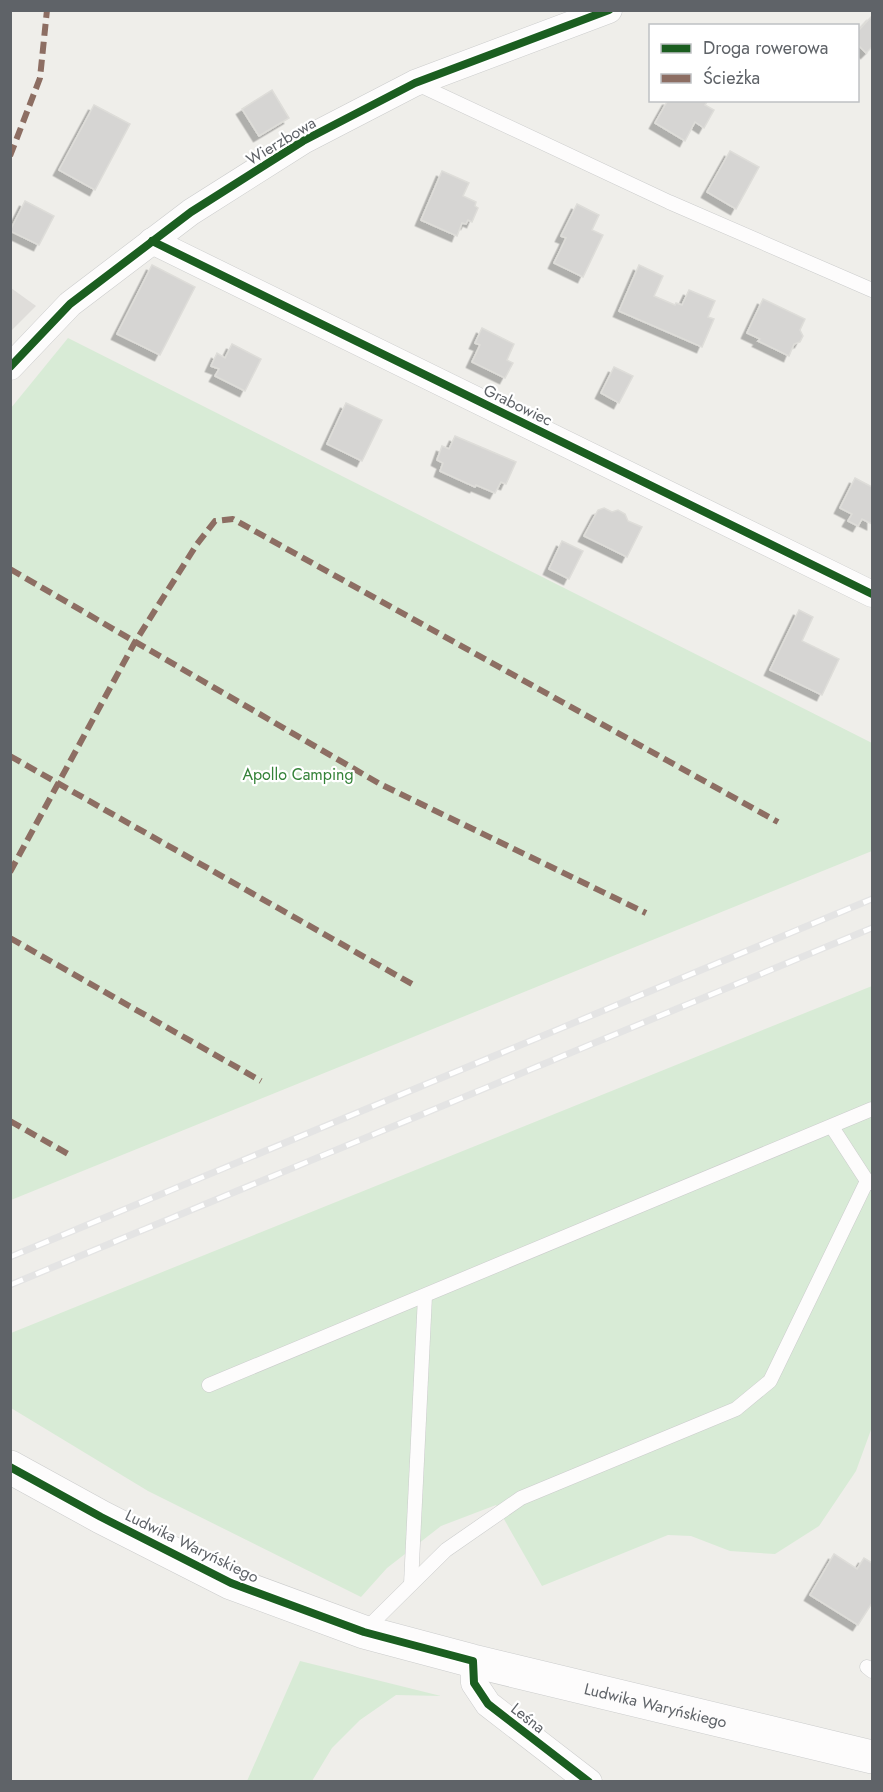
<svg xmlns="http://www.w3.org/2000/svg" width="883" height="1792" viewBox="0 0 883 1792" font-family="Jost,sans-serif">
  <defs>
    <filter id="shadow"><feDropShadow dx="-5.5" dy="5.5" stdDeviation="0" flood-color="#0004"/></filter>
  </defs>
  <rect width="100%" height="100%" fill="#efeeea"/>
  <!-- industrial -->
  <polygon fill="#dfddda" points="11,288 36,306 11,331"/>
  <!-- green -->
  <g fill="#d8ebd6">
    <polygon points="68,338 872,743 872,851 11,1200 11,408"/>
    <polygon points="872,986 872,1427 856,1471 819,1526 775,1554 730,1551 691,1536 668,1535 542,1586 496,1505 441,1526 387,1568 361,1597 148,1491 11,1408 11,1333"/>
    <polygon points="300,1661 441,1696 396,1695 360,1720 332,1748 312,1781 247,1781"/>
  </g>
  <!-- building -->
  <g fill="#d6d5d3" stroke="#deddd9" stroke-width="1.5" filter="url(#shadow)">
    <polygon points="872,16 872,47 866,53 858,45 858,31"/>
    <polygon points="272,90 289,118 259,136 242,109"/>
    <polygon points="668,100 708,100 705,105 714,110 704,128 695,122 685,141 655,123"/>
    <polygon points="94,105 130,124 95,190 59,170"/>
    <polygon points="730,151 759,167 736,209 707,192"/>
    <polygon points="442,171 469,183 463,196 476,202 475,206 478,208 472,222 468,220 466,224 462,223 457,236 421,220"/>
    <polygon points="25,201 54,216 39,245 10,231"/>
    <polygon points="577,204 599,215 592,230 603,235 583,277 554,263 566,238 561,236"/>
    <polygon points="152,265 195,287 160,355 117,334"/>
    <polygon points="639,265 663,276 654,296 675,305 676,303 682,305 689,290 715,301 708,317 714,319 702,347 619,311"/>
    <polygon points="763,299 805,319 800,330 803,336 800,342 794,344 789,356 758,341 760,339 747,333"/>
    <polygon points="482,328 514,344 507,360 513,363 505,378 472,362 480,345 475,343"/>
    <polygon points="232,344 261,359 245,391 215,376 219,369 211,366 217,353 225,358"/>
    <polygon points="614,367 633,376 619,403 601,393"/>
    <polygon points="346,403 382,420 362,461 327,444"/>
    <polygon points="455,436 516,462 506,484 501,482 495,493 476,485 475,487 440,471 443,463 437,460 442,446 449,449"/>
    <polygon points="855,478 872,487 872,524 862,519 858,526 848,521 852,514 840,508"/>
    <polygon points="604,508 612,512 618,510 625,514 628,521 642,527 627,557 584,536 598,510"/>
    <polygon points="562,541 583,551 569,579 549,569"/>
    <polygon points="799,610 813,617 802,641 839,659 822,695 770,670"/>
    <polygon points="834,1554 857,1569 864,1558 872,1563 872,1603 858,1625 810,1595"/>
  </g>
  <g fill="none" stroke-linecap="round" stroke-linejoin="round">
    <!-- service casing -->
    <g stroke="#cbcccc" stroke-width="15">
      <g id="service">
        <polyline points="415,83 669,202 872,290"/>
        <polyline points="832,1127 867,1181 872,1183"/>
        <polyline points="209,1385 872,1109"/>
        <polyline points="411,1584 425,1296"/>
        <polyline points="365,1630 446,1550 521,1498 736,1409 770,1381 867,1181"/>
        <polyline points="867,1667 872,1671"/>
      </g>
    </g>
    <!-- minor casing -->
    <g stroke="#cbcccc" stroke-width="27">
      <g id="minor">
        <polyline points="152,241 872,594"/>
        <polyline points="10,367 70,304 191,212 303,141 415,83 609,10"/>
        <polyline points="473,1661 474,1683 488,1704 589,1782"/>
      </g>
    </g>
    <!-- tertiary casing -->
    <g stroke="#cbcccc" stroke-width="34">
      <g id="tertiary">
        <path id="s1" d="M10 1467 101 1517 231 1583 364 1632 473 1661 872 1757"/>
      </g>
    </g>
    <!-- service -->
    <use href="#service" stroke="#fdfcfc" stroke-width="14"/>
    <!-- minor -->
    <use href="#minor" stroke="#fdfcfc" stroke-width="26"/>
    <!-- tertiary -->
    <use href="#tertiary" stroke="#fdfcfc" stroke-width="33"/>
    <!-- rail casing -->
    <g stroke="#e4e4e4" stroke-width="7">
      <g id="rail">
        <polyline points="10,1257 872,899"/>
        <polyline points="10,1285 872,928"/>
      </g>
    </g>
    <!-- rail -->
    <use href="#rail" stroke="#fff" stroke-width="4.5" stroke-dasharray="14" stroke-linecap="butt"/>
    <!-- quiet -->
    <g stroke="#8d6e63" stroke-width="6" stroke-dasharray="12 6" stroke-linecap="butt">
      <polyline points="10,156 40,78 47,10"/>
      <polyline points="10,569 380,784 646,913"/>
      <polyline points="10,756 412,984"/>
      <polyline points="10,872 135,642 197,544 215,521 233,519 778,822"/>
      <polyline points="10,938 261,1081"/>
      <polyline points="10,1121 70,1155"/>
    </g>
    <!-- cycleway casing -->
    <g stroke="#fff" stroke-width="11">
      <g id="cycleway">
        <polyline points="152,241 872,594"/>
        <polyline points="10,367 70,304 191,212 303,141 415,83 609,10"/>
        <polyline points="10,1467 101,1517 231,1583 364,1632 473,1661 474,1683 488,1704 589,1782"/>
      </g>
    </g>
    <!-- cycleway -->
    <use href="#cycleway" stroke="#1b5e20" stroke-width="8"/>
  </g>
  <g text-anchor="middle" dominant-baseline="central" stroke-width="4.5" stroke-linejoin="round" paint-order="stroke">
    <!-- street labels -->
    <g font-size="16" fill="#5f6368" stroke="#fff">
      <text transform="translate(281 141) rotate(-31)">Wierzbowa</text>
      <text transform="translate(518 405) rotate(26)">Grabowiec</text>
      <text transform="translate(192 1546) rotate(26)">Ludwika Waryńskiego</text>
      <text stroke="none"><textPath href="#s1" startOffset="692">Ludwika Waryńskiego</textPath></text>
      <text transform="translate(528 1718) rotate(38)">Leśna</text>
    </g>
    <!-- park labels -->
    <g font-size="16" fill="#348238" stroke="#fff">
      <text x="298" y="774">Apollo Camping</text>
    </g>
  </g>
  <!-- border -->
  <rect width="883" height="1792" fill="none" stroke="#5f6368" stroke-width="24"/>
  <!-- legend -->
  <rect x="649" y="24" width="210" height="78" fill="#ffffff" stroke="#bfc1c3" stroke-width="1.5"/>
  <rect x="661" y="44" width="30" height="9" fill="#1b5e20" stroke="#bfc1c3" stroke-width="1.5"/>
  <text x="703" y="54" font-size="18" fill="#5f6368">Droga rowerowa</text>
  <rect x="661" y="74" width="30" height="9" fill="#8d6e63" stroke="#bfc1c3" stroke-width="1.5"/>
  <text x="703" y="84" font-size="18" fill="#5f6368">Ścieżka</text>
</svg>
